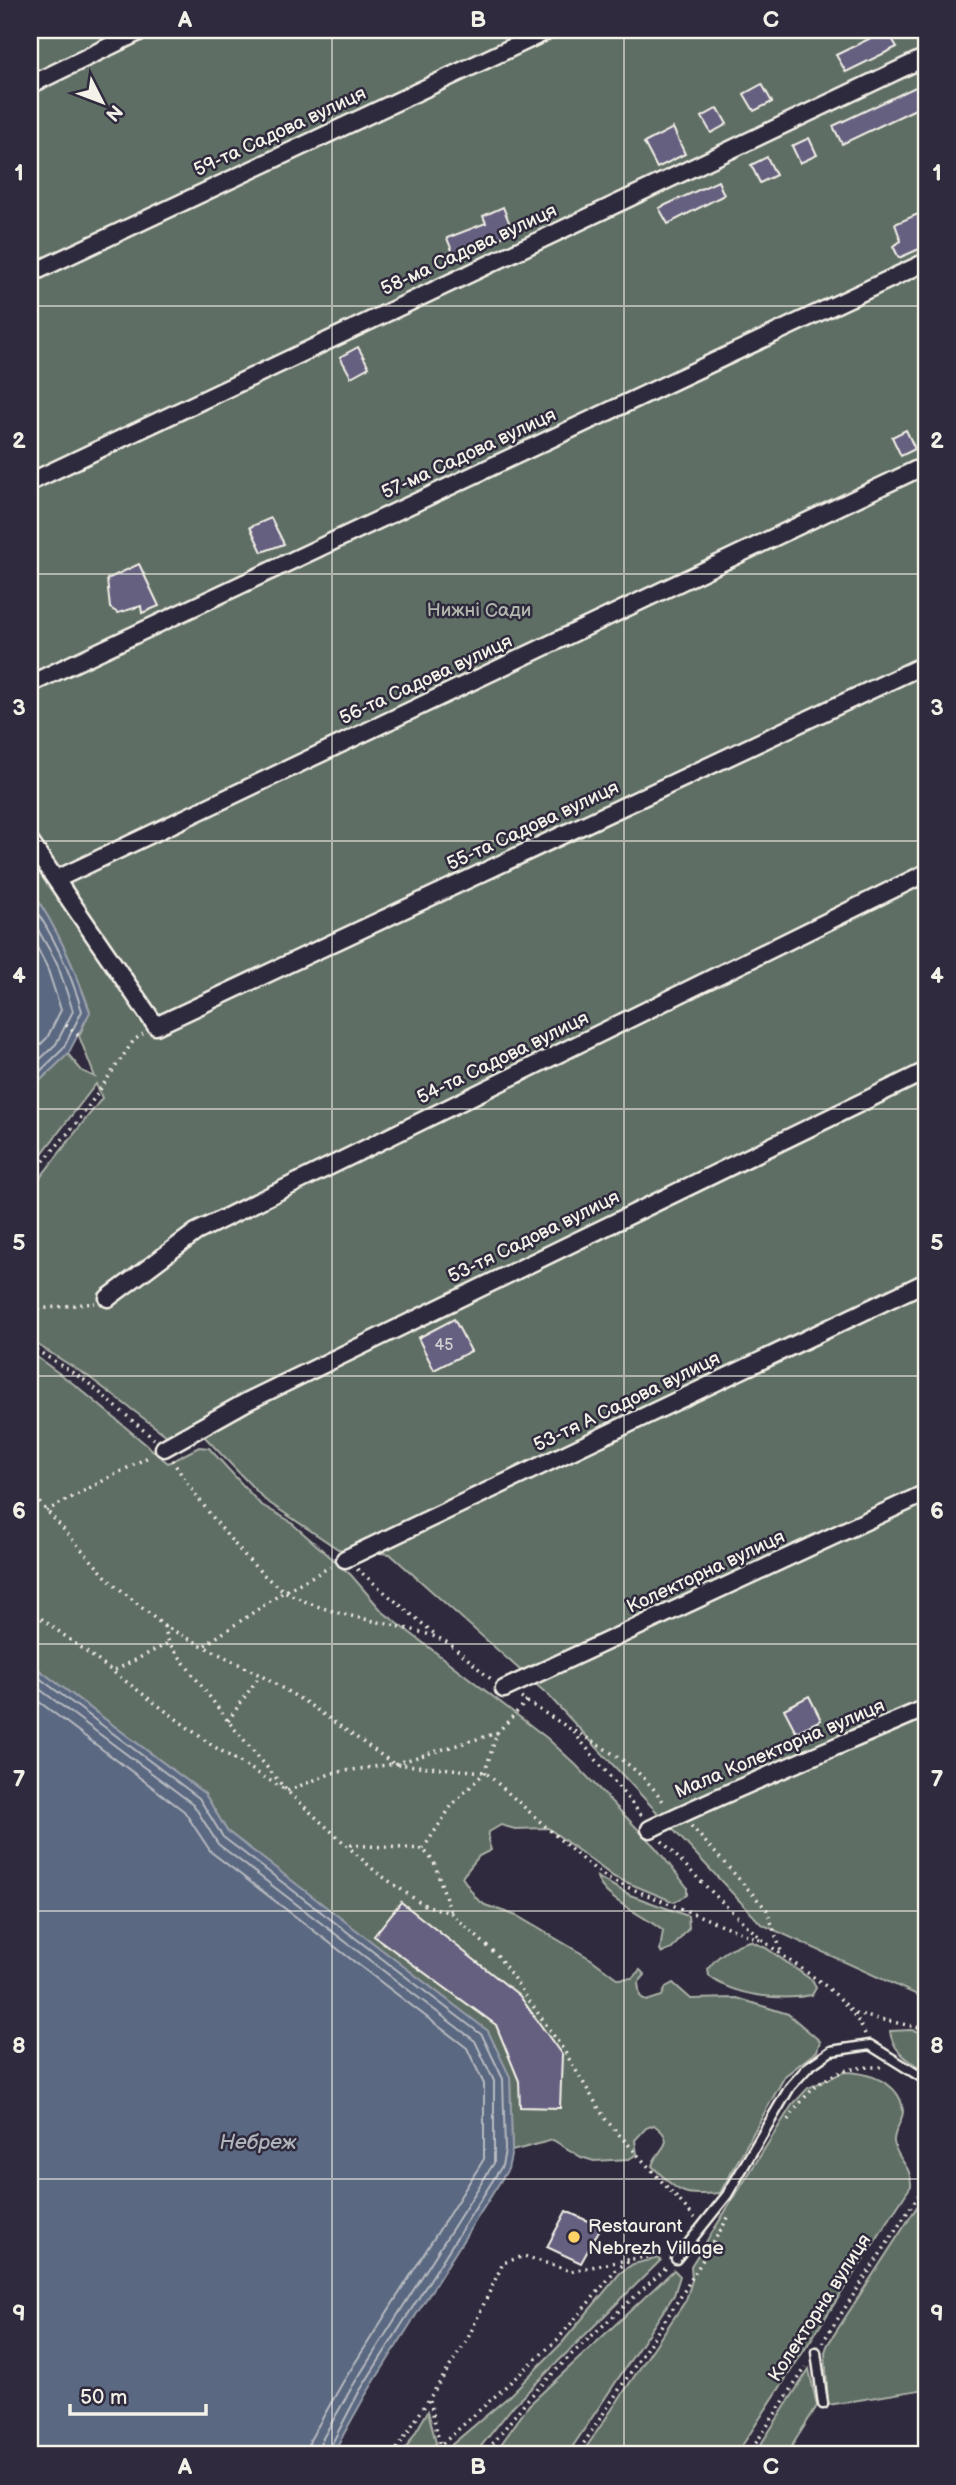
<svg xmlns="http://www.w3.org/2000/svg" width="956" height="2485" viewBox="0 0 956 2485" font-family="'Balsamiq Sans',sans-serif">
  <rect width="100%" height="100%" fill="#2f2a3d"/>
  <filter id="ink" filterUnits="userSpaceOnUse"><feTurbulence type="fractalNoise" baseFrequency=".0143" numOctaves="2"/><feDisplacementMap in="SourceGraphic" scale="14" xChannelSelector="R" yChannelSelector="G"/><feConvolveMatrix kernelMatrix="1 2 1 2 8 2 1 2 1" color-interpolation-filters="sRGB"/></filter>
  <g filter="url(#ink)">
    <!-- green -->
    <g fill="#5f6e65" stroke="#aab0a6" stroke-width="2">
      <path d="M30 30H926V1999L761 1924 548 1695 390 1554 338 1549 265 1500 202 1434 171 1439 89 1377 30 1340V1186L39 1179 102 1098 96 1084 30 1169V1090L68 1054 82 1071 95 1077 79 1036 90 1011C74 966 57 928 30 888Z"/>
      <path d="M30 1352 79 1388 168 1463 199 1447 209 1448 260 1504 288 1520 351 1575 383 1612 547 1738 576 1765 656 1848 687 1887V1895L674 1902 614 1877 548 1828 515 1829 501 1825 489 1832 488 1840 491 1850 479 1856 462 1877 476 1898 485 1905 517 1916 591 1959 618 1979 632 1978 640 1970 645 1975 638 1983 640 1996 646 2001 662 1996 666 1987 673 1983 691 1999 737 1998 788 2014 820 2041 817 2051 785 2076 720 2193C680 2196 681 2194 652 2166 656 2148 680 2144 654 2125L646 2128 635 2140 637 2154 629 2159 594 2161 581 2157 553 2140 512 2151 510 2077 346 1923 227 1831 205 1794 30 1663Z"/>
      <path d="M597 1877 630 1895 688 1916 689 1928 672 1949 662 1953 660 1950 663 1931C645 1915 602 1899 597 1877Z"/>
      <path d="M750 1941 766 1948 813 1981 816 1988 812 1995C782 2001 733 1996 709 1976L708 1969C717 1955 734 1945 750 1941Z"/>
      <path d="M911 2030 926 2033V2072C910 2061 892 2052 890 2031Z"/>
      <path d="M844 2072C867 2072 901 2082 903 2111 903 2121 893 2131 894 2142 896 2160 912 2164 911 2186L736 2455H581L686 2300 692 2280 691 2266 792 2105 808 2088Z"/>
      <polygon points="926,2193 926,2389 828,2405 825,2352 828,2344"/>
      <polygon points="659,2258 661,2260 514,2405 474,2455 461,2455 449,2447 507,2398 562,2343 620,2273 633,2264"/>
      <polygon points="674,2270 680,2276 674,2295 567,2455 510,2455 499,2447 529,2405"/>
      <polygon points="809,2369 817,2406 786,2455 754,2455"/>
      <polygon points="428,2411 436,2443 428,2455 402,2455"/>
    </g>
    <!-- water -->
    <g fill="#5a6781" stroke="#989eaa" stroke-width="2">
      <path d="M30 888C57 928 74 966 90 1012L68 1054 30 1090Z"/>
      <polygon points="30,1663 205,1794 227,1831 488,2031 510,2077 512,2151 508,2169 365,2396 332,2455 30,2455"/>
    </g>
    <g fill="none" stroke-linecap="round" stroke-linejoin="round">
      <!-- shore -->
      <g stroke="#b6babf" stroke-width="2">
        <path d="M30 901C54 936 70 970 82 1011L63 1049 30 1081"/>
        <polyline points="30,916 57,963 73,1011 56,1044 30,1069"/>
        <polyline points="30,934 47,967 61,1010 47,1038 30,1055"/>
        <polyline points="30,1671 199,1798 223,1837 482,2035 503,2079 505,2150 502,2166 359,2392 326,2455"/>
        <polyline points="30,1682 193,1804 218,1844 475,2041 494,2081 494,2163 352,2387 319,2445 317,2455"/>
        <polyline points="30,1695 184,1811 211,1852 467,2048 484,2084 484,2159 343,2382 310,2440 307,2455"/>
      </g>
    </g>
    <!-- building -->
    <g fill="#656180" stroke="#f4f1e8" stroke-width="2">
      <polygon points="887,30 897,47 846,72 836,55"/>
      <polygon points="926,82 926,104 842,144 833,126"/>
      <polygon points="762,84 772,102 754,111 744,94"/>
      <polygon points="718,108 727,124 711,133 702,117"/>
      <polygon points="673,128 685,154 657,168 644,143"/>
      <polygon points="809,138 817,155 800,163 792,146"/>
      <polygon points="767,157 776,175 760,183 751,165"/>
      <polygon points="718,181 724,195 668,224 659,208"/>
      <polygon points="503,207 513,232 455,258 447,238 486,223 483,216"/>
      <polygon points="918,214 926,233 926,246 899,258 893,246 901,241 895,224"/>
      <polygon points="358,347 369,367 351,377 340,357"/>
      <polygon points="906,430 915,449 901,456 892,437"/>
      <polygon points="271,518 284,544 262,552 250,527"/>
      <polygon points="139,564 159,606 142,613 141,606 118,613 110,608 107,579"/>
      <polygon points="454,1319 471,1351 434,1370 418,1338"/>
      <polygon points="809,1696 821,1720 796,1732 784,1709"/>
      <polygon points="401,1902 519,1995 562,2055 560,2108 520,2107 519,2081 496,2025 374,1936"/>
      <polygon points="566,2211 601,2227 581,2263 547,2247"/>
    </g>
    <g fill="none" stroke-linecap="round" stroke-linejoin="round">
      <!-- service casing -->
      <g stroke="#f4f1e8" stroke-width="13">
        <g id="service">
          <polyline points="676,2259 727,2195 790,2087 808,2067 831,2051 870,2045 926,2080"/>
          <polyline points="816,2352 823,2404"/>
        </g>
      </g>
      <!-- minor casing -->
      <g stroke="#f4f1e8" stroke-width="21">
        <g id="minor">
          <polyline points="923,30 926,36"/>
          <polyline points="30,85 143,30"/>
          <polyline points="30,274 549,30"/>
          <polyline points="30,482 926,57"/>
          <polyline points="30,684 926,262"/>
          <polyline points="30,842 156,1026 926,664"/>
          <polyline points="57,879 926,465"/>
          <polyline points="108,1298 196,1232 926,873"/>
          <polyline points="164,1448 248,1401 926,1071"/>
          <polyline points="345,1559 926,1282"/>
          <polyline points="504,1689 926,1493"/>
          <path d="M650 1829C741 1785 834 1748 926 1708"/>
        </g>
      </g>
      <!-- path -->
      <g stroke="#f4f1e8" stroke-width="3.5" stroke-dasharray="2 5" stroke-linecap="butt">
        <polyline points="66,1025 79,1036"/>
        <polyline points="30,1177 79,1120 134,1040 143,1034"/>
        <polyline points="30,1320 38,1309 95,1303"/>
        <polyline points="30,1346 86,1381 154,1439"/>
        <path d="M172 1460C195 1496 248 1568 283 1590 331 1619 385 1619 436 1637 455 1644 475 1667 491 1679"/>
        <polyline points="30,1492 109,1580 164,1626 260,1675 307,1703 394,1764 485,1772 584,1861 610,1880 762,1941"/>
        <polyline points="46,1511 150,1456"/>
        <polyline points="357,1569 437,1636"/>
        <polyline points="30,1610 210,1744 287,1791 332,1773 394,1764 497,1733"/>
        <polyline points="164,1626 169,1643 228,1721 287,1791 376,1872 422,1904 451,1913 498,1956 563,2049 606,2120 695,2218"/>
        <polyline points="205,1645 285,1591 330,1567"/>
        <polyline points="115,1670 169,1643"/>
        <polyline points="521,1698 572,1730 642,1816"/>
        <polyline points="228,1721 260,1675"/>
        <path d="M574 1731C611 1752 640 1767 665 1804"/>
        <polyline points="691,1826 767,1910 781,1951"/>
        <path d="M662 1841C694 1875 728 1909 763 1940 800 1972 844 1988 865 2034"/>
        <polyline points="350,1845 423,1849 434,1862 451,1913"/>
        <polyline points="423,1849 452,1805 485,1772 497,1733 527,1701"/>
        <polyline points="855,2014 926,2029"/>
        <path d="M788 2120C813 2082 834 2066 881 2067"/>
        <polyline points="822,2343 926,2184"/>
        <polyline points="430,2400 440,2446 454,2455"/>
        <polyline points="393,2455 467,2340 503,2263 524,2256 571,2271 632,2259"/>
        <polyline points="423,2455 438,2447"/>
        <polyline points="434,2455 440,2446 558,2339 617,2269 632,2259 664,2255"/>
        <polyline points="484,2455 526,2401 573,2353 666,2268"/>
        <polyline points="576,2455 681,2296 729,2216"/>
        <polyline points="748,2455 806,2367"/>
      </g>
      <!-- service -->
      <use href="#service" stroke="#2f2a3d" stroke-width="8"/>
      <!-- minor -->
      <use href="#minor" stroke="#2f2a3d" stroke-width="16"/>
    </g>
  </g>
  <!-- grid -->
  <path fill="none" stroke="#f4f1e8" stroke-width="2" stroke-opacity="0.55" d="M332 30V2455M624 30V2455M30 306H926M30 574H926M30 841H926M30 1109H926M30 1376H926M30 1644H926M30 1911H926M30 2179H926"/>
  <!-- markers -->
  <circle fill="#ffd166" stroke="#2f2a3d" stroke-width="2.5" cx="574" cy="2237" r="7"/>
  <g text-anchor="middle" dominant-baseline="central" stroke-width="5" stroke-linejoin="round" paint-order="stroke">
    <!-- number labels -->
    <g font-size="16" fill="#d0cdce">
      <text x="444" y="1345">45</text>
    </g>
    <!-- street labels -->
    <g font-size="19" fill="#f4f1e8" stroke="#2f2a3d">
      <text transform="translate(280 132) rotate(-25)">59-та Садова вулиця</text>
      <text transform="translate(469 250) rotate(-25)">58-ма Садова вулиця</text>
      <text transform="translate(469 454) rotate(-25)">57-ма Садова вулиця</text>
      <text transform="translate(426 680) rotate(-25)">56-та Садова вулиця</text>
      <text transform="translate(533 826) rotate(-25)">55-та Садова вулиця</text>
      <text transform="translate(503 1058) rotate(-26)">54-та Садова вулиця</text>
      <text transform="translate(534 1237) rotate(-26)">53-тя Садова вулиця</text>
      <text transform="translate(627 1402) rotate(-26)">53-тя А Садова вулиця</text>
      <text transform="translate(706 1572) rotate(-25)">Колекторна вулиця</text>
      <text transform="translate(780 1749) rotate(-23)">Мала Колекторна вулиця</text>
      <text transform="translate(820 2308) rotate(-57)">Колекторна вулиця</text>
    </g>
    <!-- park labels -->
    <g font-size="19" fill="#b1b6ad" stroke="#2f2a3d">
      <text x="479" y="610">Нижні Сади</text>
    </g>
    <!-- poi labels -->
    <g font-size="19" fill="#f4f1e8" stroke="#2f2a3d" text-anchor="start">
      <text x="588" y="2226">Restaurant<tspan x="588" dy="22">Nebrezh Village</tspan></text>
    </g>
    <!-- water labels -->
    <g font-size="21" font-style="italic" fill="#afb3ba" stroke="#2f2a3d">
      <text x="258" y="2142">Небреж</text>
    </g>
  </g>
  <!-- margin -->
  <rect width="956" height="2485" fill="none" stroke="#2f2a3d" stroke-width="77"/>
  <!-- north arrow -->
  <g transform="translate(102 102) rotate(132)" stroke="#2f2a3d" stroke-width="5" paint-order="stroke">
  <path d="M0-5L12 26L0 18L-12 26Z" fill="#f4f1e8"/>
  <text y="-10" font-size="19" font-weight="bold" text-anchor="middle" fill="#f4f1e8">N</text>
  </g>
  <!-- scale -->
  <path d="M70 2404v10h136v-10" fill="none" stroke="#f4f1e8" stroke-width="3.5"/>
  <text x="80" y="2404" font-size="21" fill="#f4f1e8" stroke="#2f2a3d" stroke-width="5" paint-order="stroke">50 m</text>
  <rect x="38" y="38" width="880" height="2408" fill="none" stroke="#f4f1e8" stroke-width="2.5"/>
  <g font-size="23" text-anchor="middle" font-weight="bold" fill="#f4f1e8">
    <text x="185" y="27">A</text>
    <text x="478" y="27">B</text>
    <text x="771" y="27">C</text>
    <text x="19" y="180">1</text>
    <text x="937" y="180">1</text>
    <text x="19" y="448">2</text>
    <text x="937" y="448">2</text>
    <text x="19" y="715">3</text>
    <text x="937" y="715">3</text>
    <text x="19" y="983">4</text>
    <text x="937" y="983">4</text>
    <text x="19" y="1250">5</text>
    <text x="937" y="1250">5</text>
    <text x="19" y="1518">6</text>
    <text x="937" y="1518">6</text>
    <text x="19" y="1786">7</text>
    <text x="937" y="1786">7</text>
    <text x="19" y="2053">8</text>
    <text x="937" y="2053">8</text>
    <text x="19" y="2321">9</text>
    <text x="937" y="2321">9</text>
    <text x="185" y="2474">A</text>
    <text x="478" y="2474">B</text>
    <text x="771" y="2474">C</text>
  </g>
</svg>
